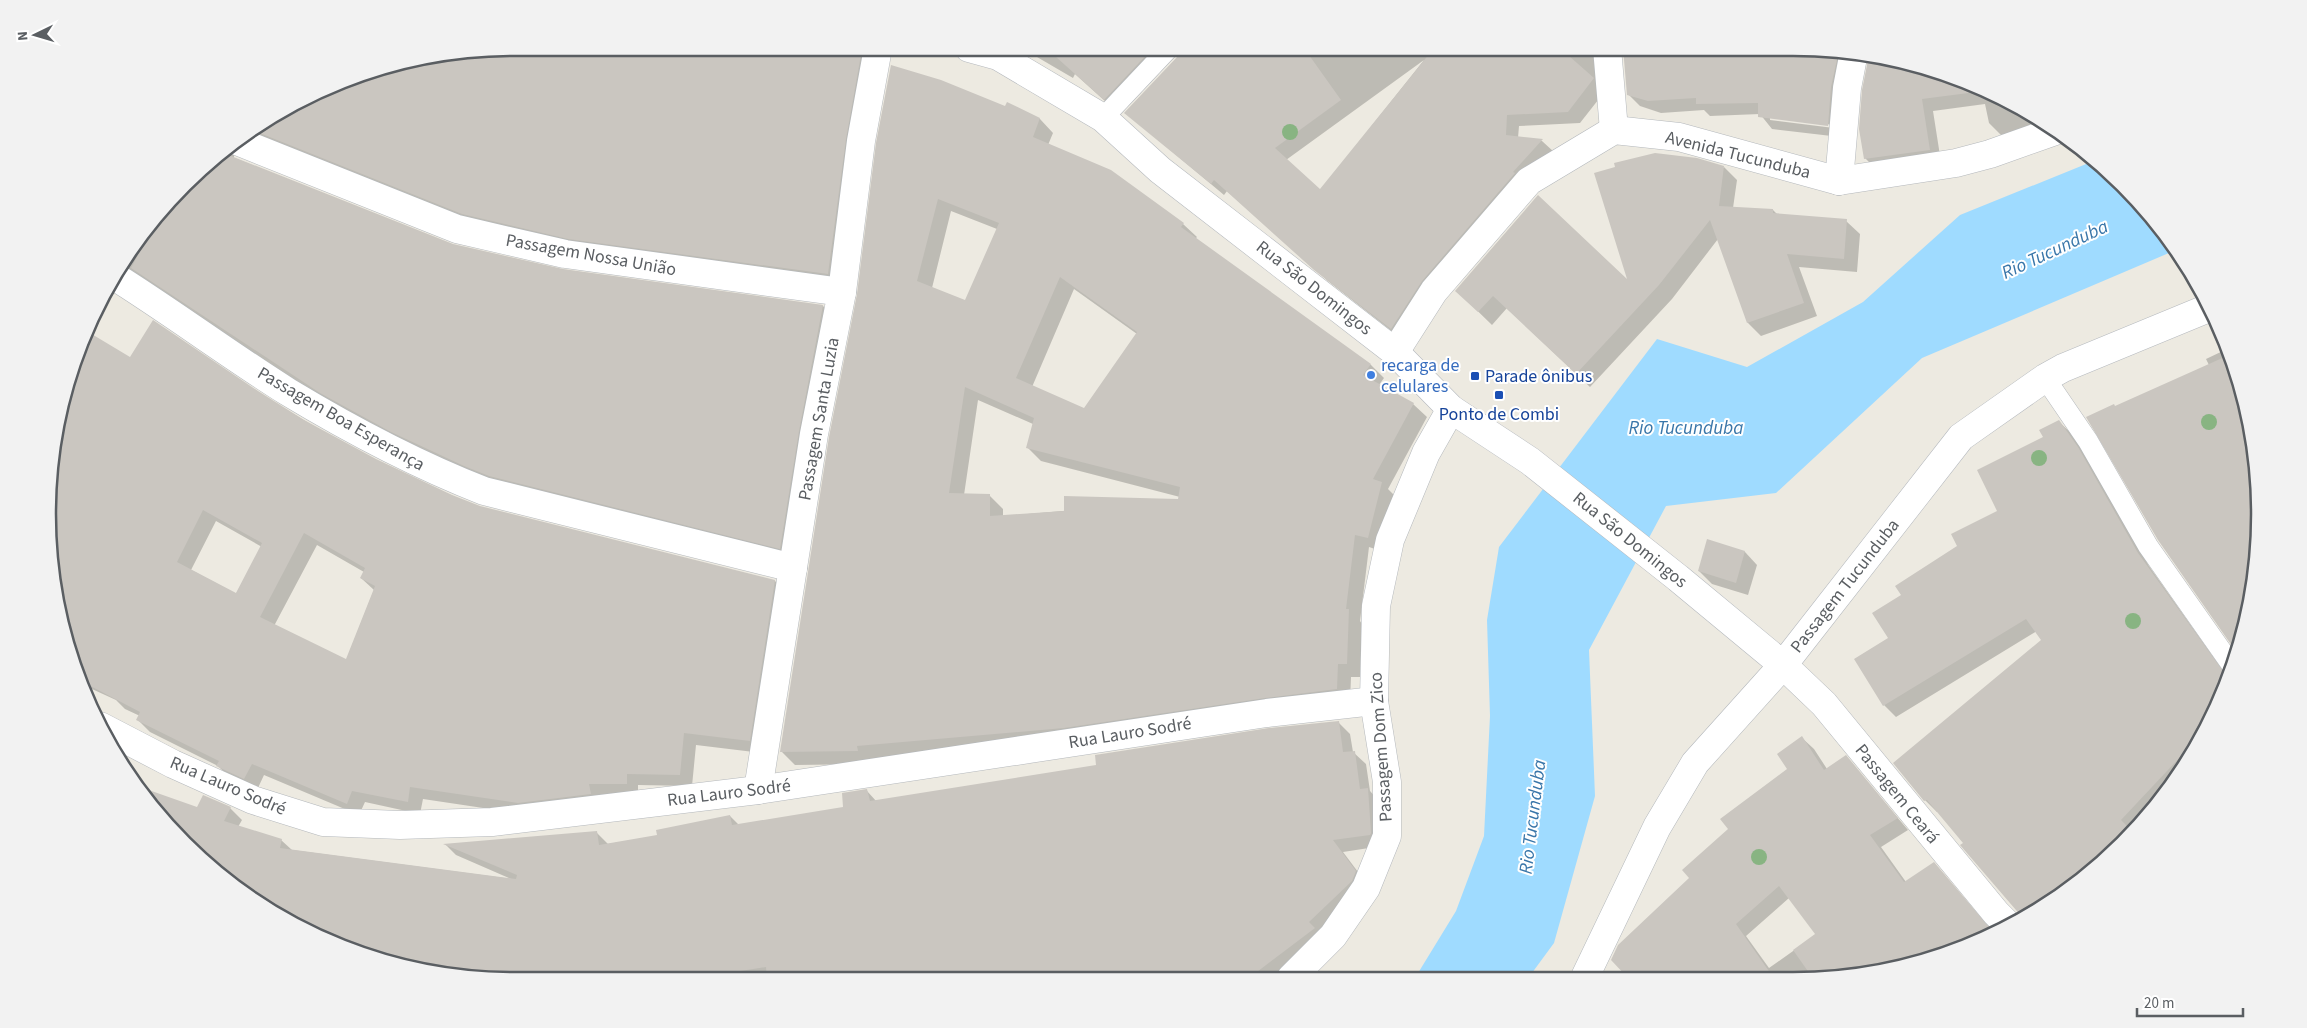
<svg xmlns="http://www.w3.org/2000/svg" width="2307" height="1028" viewBox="0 0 2307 1028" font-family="'Source Sans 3',sans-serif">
  <rect width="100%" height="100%" fill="#edeae1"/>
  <!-- water -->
  <polygon fill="#9fdbff" points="2096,160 2163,230 2176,250 1922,358 1776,493 1666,506 1589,650 1595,796 1554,943 1529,977 1415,978 1456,911 1484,836 1490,716 1487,620 1499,547 1657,339 1747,367 1863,302 1960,215"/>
  <!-- shadow -->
  <g fill="#0003" fill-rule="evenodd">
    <polygon points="514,48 843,48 861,51 873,62 840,286 475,225 234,147 234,158 453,245 563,271 823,306 835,318 792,560 502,488 404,443 309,390 135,274 119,270 207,163 281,110 364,72"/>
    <path d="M1027 48H1610L1602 95 1580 123 1519 126 1518 138 1542 141 1554 152 1403 340 1328 281 1227 191 1224 195 1126 113 1179 56 1181 48H1179L1116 111 1075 74 1073 78 1037 57ZM1424 60 1320 191 1286 160Z"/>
    <path d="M1624 48H1793L1855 58 1840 137 1772 129 1760 114 1710 116 1704 110 1661 113 1640 106 1628 94ZM1770 117 1834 125V128L1770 120Z"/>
    <polygon points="1870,60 1943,72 2026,110 2036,117 2029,118 2031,129 2001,135 1989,123 1985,104 1933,111 1941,162 1877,170 1865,158 1864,90"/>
    <path d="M1008 104 1040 119 1053 133 1048 145 1183 224 1197 237 1195 239 1371 365 1384 378 1379 385 1413 404 1427 417 1388 489 1395 496 1381 551 1369 547 1360 621 1362 624 1360 677H1351L1350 703 1078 741 870 759 871 764 795 765 782 752 859 294ZM951 211 997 229 966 302 932 288ZM1074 289 1137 334 1084 410 1032 387ZM978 400 1033 424 1028 448 1041 461 1180 497V501L1003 516V509L989 495H964Z"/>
    <polygon points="1724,167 1737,180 1733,208 1773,210 1778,215 1846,221 1860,234 1857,272 1799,267 1817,316 1761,336 1748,323 1718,239 1672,299 1590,387 1507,308 1492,325 1457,291 1629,283"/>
    <path d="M90 334 130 359 257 392 327 434 401 473 478 507 775 581 787 593 762 753 696 745 692 786 638 785V796L531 815 423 799 420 814 365 802 359 815 264 775 257 790 230 778 218 766 150 732 138 720 140 716 125 709 116 700 81 684 72 664 52 575 56 423ZM216 521 262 547 236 594 191 570ZM317 545 364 572 361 578 374 590 346 661 274 626Z"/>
    <polygon points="2227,349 2244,394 2259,484 2255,575 2238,651 2159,539 2116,407 2209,365 2206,359"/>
    <polygon points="2059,422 2071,433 2089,460 2149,566 2228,678 2181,773 2100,865 2023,917 1938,811 1937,812 1925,800 2043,640 2037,631 1896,717 1884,705 1856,659 1889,639 1903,595 1999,512 2044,438"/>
    <polygon points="1708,541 1745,552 1757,565 1748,595 1712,584 1699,571"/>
    <polygon points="1338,722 1350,734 1353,752 1366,764 1370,791 1379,801 1382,846 1343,852 1367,884 1325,941 1276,978 514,980 364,956 281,918 207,865 149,795 198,809 230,808 242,820 238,827 281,840 292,850 511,879 456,855 446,845 596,832 608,844 658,836 730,816 739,825 844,808 867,791 877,802 1098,766"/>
    <path d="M1802 738 1814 749 1827 769 1846 757 1908 830 1881 847 1906 882 1934 864 1995 934 1854 976 1629 977 1612 959 1691 878 1730 829 1788 769ZM1789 898 1817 934 1769 968 1746 936Z"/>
  </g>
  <!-- building -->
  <g fill="#cac6c0" fill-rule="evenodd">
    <polygon points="514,48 851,48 862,49 846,139 828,274 568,239 462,214 252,130 281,110 364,72"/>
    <polygon points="1046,48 1153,48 1104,100"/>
    <polygon points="1181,48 1304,48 1341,100 1275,148 1320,189 1434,48 1560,48 1594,78 1568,112 1507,115 1506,135 1543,139 1513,172 1515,173 1422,281 1391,329 1314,270 1214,180 1211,184 1124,113 1178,56"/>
    <polygon points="1623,48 1793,48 1838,55 1831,87 1828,126 1758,117 1758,103 1696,104 1696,98 1648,101 1627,95"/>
    <polygon points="1868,60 1943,72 1984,91 1922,99 1930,150 1864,159 1859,129 1862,90"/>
    <path d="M891 65 941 80 1005 106 1007 102 1040 118 1033 137 1111 170 1184 223 1181 227 1371 364 1363 375 1414 403 1373 479 1382 482 1368 538 1355 535 1346 609H1349L1347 664H1338L1337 689 1265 698 1064 728 857 746 858 751 780 752 829 437 857 294 876 143ZM938 199 999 223 965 300 917 281ZM1060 277 1137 332 1084 408 1016 378ZM965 387 1034 418 1026 448 1180 487 1178 499 1064 496V511L990 516V494L949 493Z"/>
    <polygon points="225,150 231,156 453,244 563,269 823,305 799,431 780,549 489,476 464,466 391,432 320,393 131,268 151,231 207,163"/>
    <polygon points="1655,153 1697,158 1724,166 1719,206 1773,209 1773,213 1847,219 1844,259 1787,254 1804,303 1747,323 1710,220 1659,285 1576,374 1493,296 1478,312 1455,291 1538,195 1627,279 1594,173 1615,167 1614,163"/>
    <path d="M153 320 258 391 304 420 376 459 452 495 480 506 775 580 750 741 684 733 680 775 627 774V784H589L591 794 518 803 410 787 408 802 352 791 347 804 252 764 244 779 216 766 219 761 136 720 140 712 79 680 72 664 52 575 56 436 65 419 59 415 90 333 130 357ZM203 510 262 543 236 593 177 562ZM304 533 365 568 360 578 375 586 346 659 260 617Z"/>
    <polygon points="2229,355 2244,394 2259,484 2255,575 2237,653 2158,540 2086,417 2114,404 2115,406"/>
    <polygon points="2059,420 2078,447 2138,553 2228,678 2198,738 2121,820 2131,830 2098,867 2022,917 1960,845 1963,843 1927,800 1924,801 1893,763 2041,640 2026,619 1883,706 1854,659 1888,638 1872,613 1901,595 1895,586 1957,546 1951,534 1997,511 1977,470 2043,437 2039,430"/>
    <polygon points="1707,539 1745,551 1736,583 1698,571"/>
    <polygon points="1339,721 1343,752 1355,751 1360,789 1368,788 1371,833 1370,835 1333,840 1356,871 1352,881 1309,922 1315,928 1249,978 767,980 766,967 685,980 514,980 364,956 281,918 207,865 143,788 197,807 203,795 231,807 224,821 282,839 280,848 516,879 517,875 443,844 597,831 599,845 657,835 656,830 730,815 732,825 843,807 842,793 867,789 870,801 1096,765 1095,755 1269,728"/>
    <polygon points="1802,736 1824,770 1846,755 1898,818 1870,835 1904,882 1934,862 1995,934 1854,976 1812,977 1793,950 1815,934 1779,886 1736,924 1773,977 1627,977 1611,960 1618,945 1689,878 1682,870 1728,829 1720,819 1787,769 1777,754"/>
  </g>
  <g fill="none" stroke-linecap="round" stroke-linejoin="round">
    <!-- lane casing -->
    <g stroke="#b4b8bc" stroke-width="21">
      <g id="lane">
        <polyline points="1103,118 1169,48"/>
        <polyline points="2045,378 2088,441 2148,546 2233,667"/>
      </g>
    </g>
    <!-- street casing -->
    <g stroke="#b4b8bc" stroke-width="29">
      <g id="street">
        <polyline points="1607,48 1614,130"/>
        <polyline points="237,141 457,229 565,254 842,292"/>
        <polyline points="1839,181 1847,88 1853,57"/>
        <path d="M114 276C173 313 229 355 288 392 351 430 415 464 484 491L793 568"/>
        <polyline points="1395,352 1434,291 1529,181 1614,130 1679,137 1839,181 1956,163 1990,154 2055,131"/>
        <polyline points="100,726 173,764 253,800 323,822 400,825 492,822 758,790 1267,713 1374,701"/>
        <polyline points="758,790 814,434 842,292 861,141 878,48"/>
        <polyline points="1585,977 1657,827 1695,763 1783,665 1824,704 1996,913 2009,926"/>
        <polyline points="1291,978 1333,936 1366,888 1387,836 1387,782 1374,701 1376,606 1390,540 1426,453 1451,409"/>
      </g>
    </g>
    <!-- secondary casing -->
    <g stroke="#b5b9be" stroke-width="29">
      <polyline id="secondary" points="969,48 998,56 1103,118 1160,170 1395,352 1451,409 1530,461 1678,578 1783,665 1961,437 2045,378 2063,368 2211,307"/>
    </g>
    <!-- lane -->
    <use href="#lane" stroke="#fff" stroke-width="20"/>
    <!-- street -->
    <use href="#street" stroke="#fff" stroke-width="28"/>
    <!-- secondary -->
    <use href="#secondary" stroke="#fff" stroke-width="28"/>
  </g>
  <!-- trees -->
  <g fill="#88b482">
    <circle cx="1290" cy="132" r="8"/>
    <circle cx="2209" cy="422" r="8"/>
    <circle cx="2039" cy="458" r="8"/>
    <circle cx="2133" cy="621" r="8"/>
    <circle cx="1759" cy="857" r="8"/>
  </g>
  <!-- markers -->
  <circle fill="#3f7fe0" stroke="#fff" stroke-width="2" cx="1371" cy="375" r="5"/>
  <g fill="#1a4fb4" stroke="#fff" stroke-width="2">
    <rect x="1470" y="371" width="10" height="10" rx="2.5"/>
    <rect x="1494" y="390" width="10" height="10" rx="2.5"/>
  </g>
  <g text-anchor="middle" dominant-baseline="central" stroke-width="4" stroke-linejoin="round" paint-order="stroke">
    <!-- street labels -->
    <g font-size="18" fill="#5a5e62" stroke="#fff">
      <text transform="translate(1738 155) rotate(14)">Avenida Tucunduba</text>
      <text transform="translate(591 255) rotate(10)">Passagem Nossa União</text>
      <text transform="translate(1314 288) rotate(38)">Rua São Domingos</text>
      <text transform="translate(341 419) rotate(30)">Passagem Boa Esperança</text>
      <text transform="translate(819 419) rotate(-80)">Passagem Santa Luzia</text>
      <text transform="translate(1630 540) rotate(39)">Rua São Domingos</text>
      <text transform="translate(1845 586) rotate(-52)">Passagem Tucunduba</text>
      <text transform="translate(1130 733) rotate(-9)">Rua Lauro Sodré</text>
      <text transform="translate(1381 747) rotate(-94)">Passagem Dom Zico</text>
      <text transform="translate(228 786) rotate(23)">Rua Lauro Sodré</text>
      <text transform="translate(729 793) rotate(-7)">Rua Lauro Sodré</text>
      <text transform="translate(1897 794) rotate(51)">Passagem Ceará</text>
    </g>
    <!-- shop labels -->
    <g font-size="18" fill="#366cbe" stroke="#fff" text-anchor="start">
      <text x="1381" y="365">recarga de<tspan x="1381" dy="21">celulares</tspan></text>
    </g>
    <!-- transit labels -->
    <g font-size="18" fill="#164399" stroke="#fff" text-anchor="start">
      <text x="1485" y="376">Parade ônibus</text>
      <text x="1499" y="414" text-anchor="middle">Ponto de Combi</text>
    </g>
    <!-- water labels -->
    <g font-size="19" font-style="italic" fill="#3976a9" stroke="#fff">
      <text transform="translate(2055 250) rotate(-25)">Rio Tucunduba</text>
      <text x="1686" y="428">Rio Tucunduba</text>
      <text transform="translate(1533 817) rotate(-83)">Rio Tucunduba</text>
    </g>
  </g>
  <!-- crop -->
  <path d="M0 0H2307V1028H0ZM514 56H1793A458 458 0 0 1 2251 514V514A458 458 0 0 1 1793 972H514A458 458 0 0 1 56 514V514A458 458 0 0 1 514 56Z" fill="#f2f2f2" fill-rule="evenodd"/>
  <path fill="none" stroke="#5a5e62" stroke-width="2.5" d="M514 56H1793A458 458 0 0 1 2251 514V514A458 458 0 0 1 1793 972H514A458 458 0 0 1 56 514V514A458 458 0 0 1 514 56Z"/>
  <!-- north arrow -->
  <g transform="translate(35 35) rotate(265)" stroke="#ffffff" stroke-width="4" paint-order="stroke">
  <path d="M0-4L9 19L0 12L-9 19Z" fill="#5a5e62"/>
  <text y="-8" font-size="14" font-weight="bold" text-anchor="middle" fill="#5a5e62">N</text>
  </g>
  <!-- scale -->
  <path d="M2137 1008v8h106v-8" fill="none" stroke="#5a5e62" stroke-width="2.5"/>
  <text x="2144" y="1008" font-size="15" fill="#5a5e62" stroke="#ffffff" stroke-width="4" paint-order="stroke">20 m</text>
</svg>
